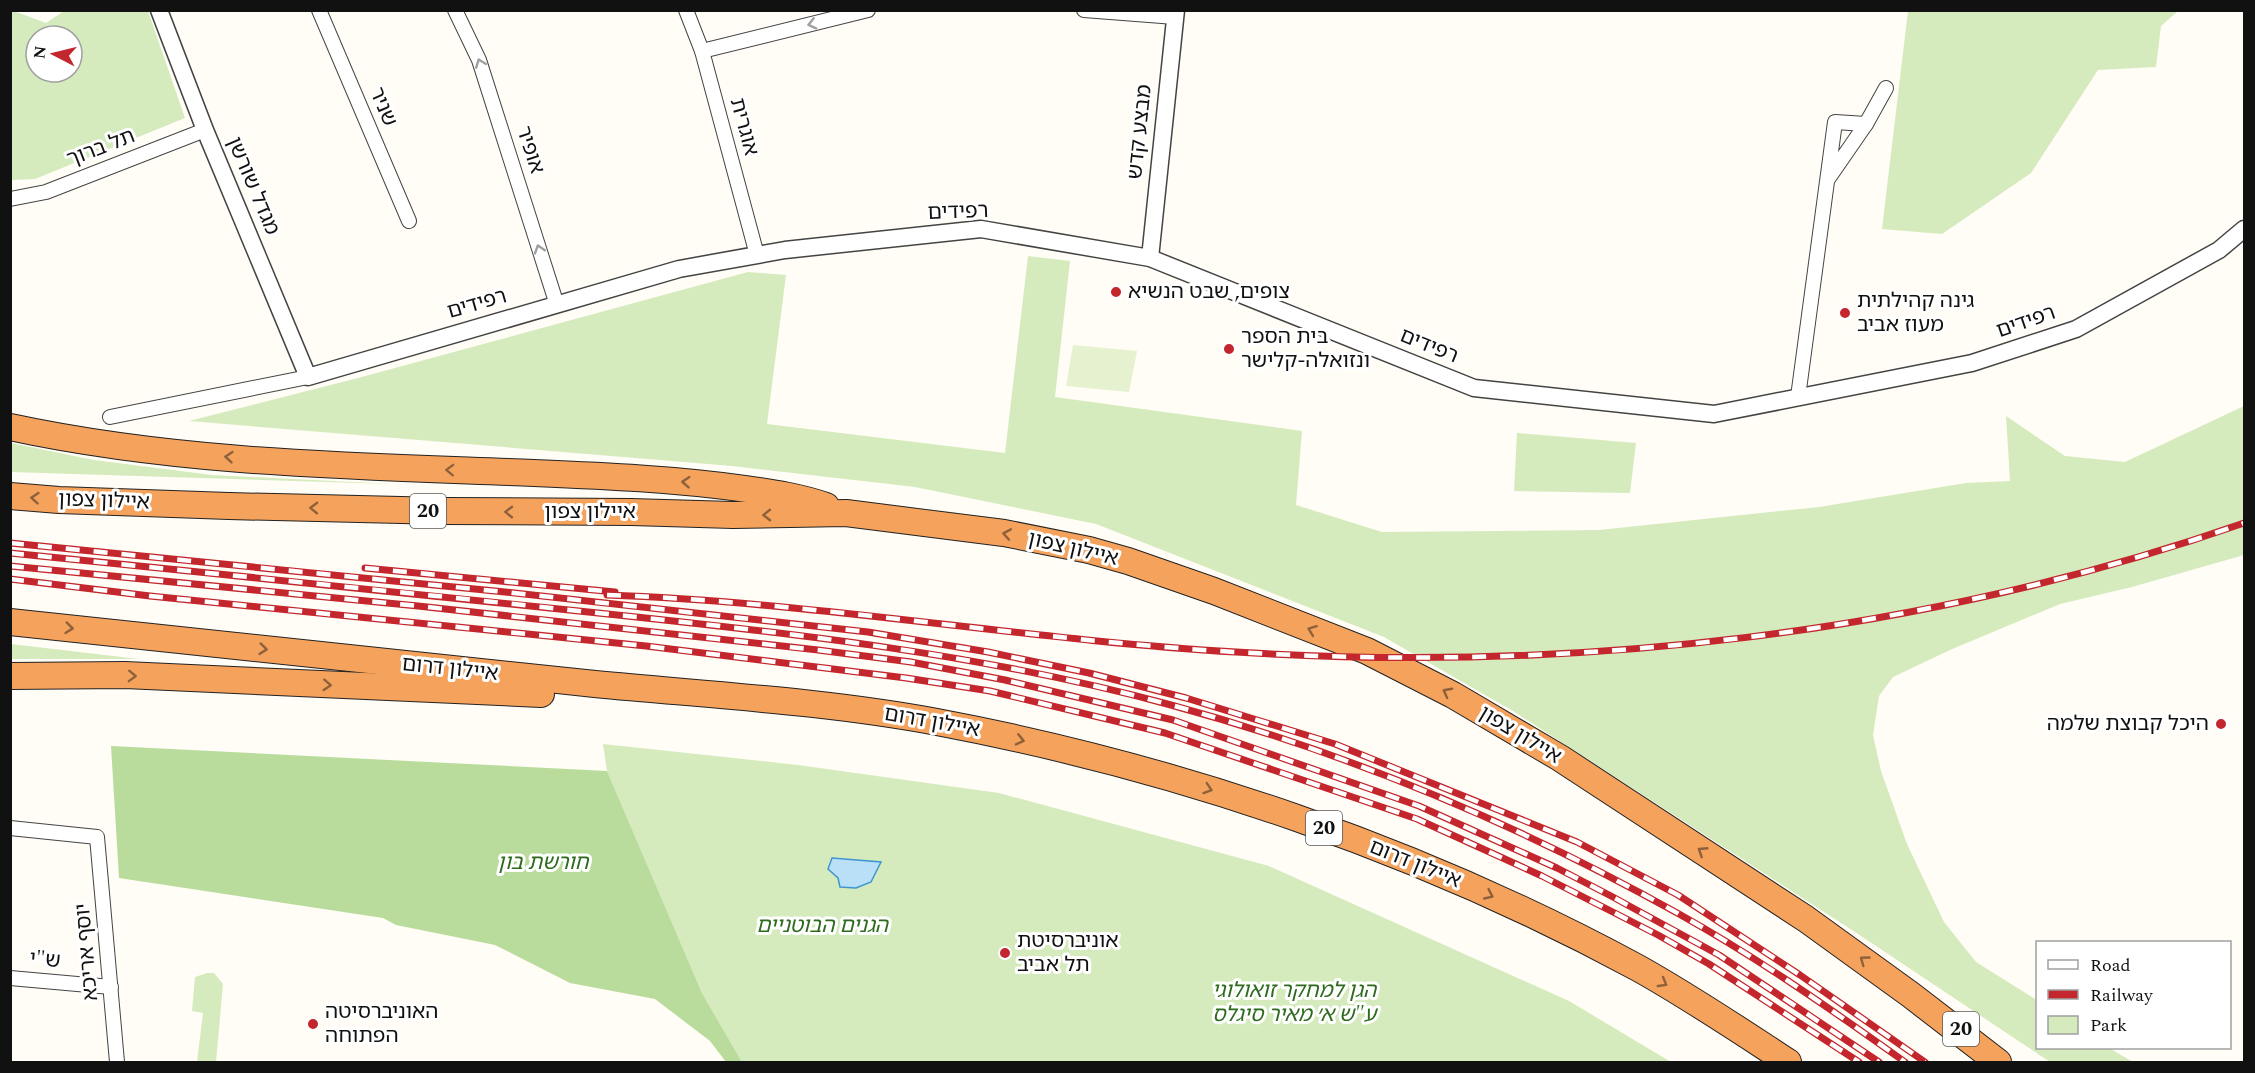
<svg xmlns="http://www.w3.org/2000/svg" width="2255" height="1073" viewBox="0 0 2255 1073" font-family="Spectral,'Noto Sans Hebrew',serif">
  <rect width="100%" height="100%" fill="#fffdf5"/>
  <!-- green -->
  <g fill="#d5ebbd" fill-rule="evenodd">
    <path d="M11 10 46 23 64 11H148L185 118 35 179 11 180ZM36 36H72V72H36Z"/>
    <polygon points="1908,11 1908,10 2178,11 2161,26 2156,67 2098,70 2031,173 1942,234 1882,229"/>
    <polygon points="1028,256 1070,261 1055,397 1302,431 1296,505 1382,532 1599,530 1819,507 1966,483 2010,481 2006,416 2065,456 2125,462 2244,406 2244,555 2132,587 2060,604 1950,650 1893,677 1879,696 1873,735 1881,771 1907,844 1944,922 1976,962 2037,1000 2038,1048 2109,1048 2133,1062 2050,1062 1855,932 1513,711 1384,637 1096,524 915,487 732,466 189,421 358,378 748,272 786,275 767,424 1005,453"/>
    <polygon points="1517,433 1636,443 1630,493 1514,491"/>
    <polygon points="11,443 94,460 212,475 392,484 11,472"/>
    <polygon points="11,644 139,659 11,659"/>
    <polygon points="603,744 798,765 999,793 1269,866 1569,1001 1671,1062 742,1062 702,993 607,771"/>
    <polygon points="207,973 214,973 223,984 216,1062 197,1062 203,1013 192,1011 195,977"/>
  </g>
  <!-- forest -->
  <polygon fill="#b9dc9c" points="111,746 607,771 702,993 742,1062 726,1062 710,1041 655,999 570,983 495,945 396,925 383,918 119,878"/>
  <!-- pitch -->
  <polygon fill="#e6f2cf" points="1073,345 1137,351 1129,392 1066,386"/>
  <!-- water -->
  <polygon fill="#b9e0f7" stroke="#3f96cf" stroke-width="1.5" points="832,858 881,862 871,882 856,888 840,887 838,878 828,869"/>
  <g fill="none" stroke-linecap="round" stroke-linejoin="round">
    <!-- minor casing -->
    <g stroke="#444" stroke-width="16">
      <g id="minor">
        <polyline points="319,10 409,221"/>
        <polyline points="455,10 479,60 557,305"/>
        <polyline points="686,10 702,51 757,255"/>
        <polyline points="1084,10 1175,17"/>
        <polyline points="702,51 868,10"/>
        <polyline points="1866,124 1886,88"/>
        <polyline points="10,199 46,192 205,130"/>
        <polyline points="1798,397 1835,122 1866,124 1828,179"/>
        <polyline points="110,417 308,377"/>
        <polyline points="10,828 97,837 117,1062"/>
        <polyline points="10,978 111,987"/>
      </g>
    </g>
    <!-- tertiary casing -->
    <g stroke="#444" stroke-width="19">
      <g id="tertiary">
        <polyline points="159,10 205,130 308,377 679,269 785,250 981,229 1150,258 1474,388 1714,414 1972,363 2076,329 2219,250 2244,229"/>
        <polyline points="1150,258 1176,10"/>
      </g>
    </g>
    <!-- motorway casing -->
    <g stroke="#222" stroke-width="28">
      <g id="motorway">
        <path d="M10 427C182 464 359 466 534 473 605 476 676 479 746 489 774 493 800 497 826 506"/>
        <polyline points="10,496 59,500 229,506 443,511 631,512 733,515 846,513 1004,533 1089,550 1128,561 1214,591 1367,651 1453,695 1560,758 1806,919 1911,995 1998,1062"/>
        <path d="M10 622C205 643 400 664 595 684 709 695 824 701 937 722 1180 768 1420 850 1638 968 1690 997 1739 1030 1788 1062"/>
        <polyline points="10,676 125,675 541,694"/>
      </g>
    </g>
    <!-- minor -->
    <use href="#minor" stroke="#fff" stroke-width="14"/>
    <!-- tertiary -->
    <use href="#tertiary" stroke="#fff" stroke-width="16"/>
    <!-- motorway -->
    <use href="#motorway" stroke="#f5a25d" stroke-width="26"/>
    <!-- rail casing -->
    <g stroke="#c4262e" stroke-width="7">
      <g id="rail">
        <polyline points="10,543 505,592 868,632 988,652 1089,673 1186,698 1335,744 1577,842 1678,895 1800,975 1925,1062"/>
        <path d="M10 553C206 573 403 592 598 613 791 633 984 654 1171 705 1348 753 1520 825 1679 914 1758 958 1832 1010 1905 1062"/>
        <polyline points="10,566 418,606 818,650 911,662 1005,680 1173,720 1419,806 1557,868 1611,896 1719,955 1879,1062"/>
        <polyline points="365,568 615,592"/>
        <polyline points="10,579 150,596 646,646 906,678 990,691 1165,733 1417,819 1542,876 1658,935 1709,964 1859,1062"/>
        <path d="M607 595C817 602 1026 640 1236 652 1574 673 1923 635 2244 523"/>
      </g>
    </g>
    <!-- rail -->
    <use href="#rail" stroke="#fff" stroke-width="4.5" stroke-dasharray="14" stroke-linecap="butt"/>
  </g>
  <!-- one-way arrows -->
  <defs><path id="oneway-chevron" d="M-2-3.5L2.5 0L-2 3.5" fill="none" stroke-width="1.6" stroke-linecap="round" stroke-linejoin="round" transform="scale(1.5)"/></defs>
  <g stroke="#a0a0a0">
    <use href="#oneway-chevron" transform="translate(812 24) rotate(166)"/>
    <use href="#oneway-chevron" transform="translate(480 63) rotate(-111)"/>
    <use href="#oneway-chevron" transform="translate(539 249) rotate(-108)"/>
  </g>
  <g stroke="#8e613b">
    <use href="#oneway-chevron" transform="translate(229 457) rotate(-175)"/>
    <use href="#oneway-chevron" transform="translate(450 470) rotate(-178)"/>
    <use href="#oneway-chevron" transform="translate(686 482) rotate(-176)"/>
    <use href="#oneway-chevron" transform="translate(35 498) rotate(-175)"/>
    <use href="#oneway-chevron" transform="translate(314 508) rotate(-179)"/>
    <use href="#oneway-chevron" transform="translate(509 512) rotate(-179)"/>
    <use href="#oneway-chevron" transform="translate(767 515) rotate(179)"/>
    <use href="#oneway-chevron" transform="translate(1007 534) rotate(-170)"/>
    <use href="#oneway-chevron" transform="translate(69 628) rotate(6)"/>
    <use href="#oneway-chevron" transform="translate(1312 630) rotate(-159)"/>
    <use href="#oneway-chevron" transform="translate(263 649) rotate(6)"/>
    <use href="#oneway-chevron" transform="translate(132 676) rotate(2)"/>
    <use href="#oneway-chevron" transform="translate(327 685) rotate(3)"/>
    <use href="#oneway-chevron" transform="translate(1447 692) rotate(-152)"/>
    <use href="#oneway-chevron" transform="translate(1020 740) rotate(13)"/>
    <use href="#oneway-chevron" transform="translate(1208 789) rotate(18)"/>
    <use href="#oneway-chevron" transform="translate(1702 851) rotate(-147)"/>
    <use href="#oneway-chevron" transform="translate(1489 895) rotate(25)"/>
    <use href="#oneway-chevron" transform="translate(1864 960) rotate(-144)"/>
    <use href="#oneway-chevron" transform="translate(1663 983) rotate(30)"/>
  </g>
  <!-- markers -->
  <g fill="#c4262e" stroke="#fff" stroke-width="2">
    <circle cx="1116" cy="292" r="6"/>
    <circle cx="1845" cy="313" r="6"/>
    <circle cx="1229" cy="349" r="6"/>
    <circle cx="2221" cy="724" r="6"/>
    <circle cx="1005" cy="953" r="6"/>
    <circle cx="313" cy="1024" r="6"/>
  </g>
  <g text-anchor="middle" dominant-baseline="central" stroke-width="6" stroke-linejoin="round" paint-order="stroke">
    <!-- shield labels -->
    <g fill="#fff" stroke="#585858" stroke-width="1.5">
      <rect x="410" y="494" width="36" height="34" rx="4.5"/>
      <rect x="1306" y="811" width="36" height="34" rx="4.5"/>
      <rect x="1943" y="1012" width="36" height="34" rx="4.5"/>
    </g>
    <g font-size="20" font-weight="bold" fill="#111">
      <text x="428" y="511">20</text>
      <text x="1324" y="828">20</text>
      <text x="1961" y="1029">20</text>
    </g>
    <!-- street labels -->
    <g font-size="21" fill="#111" stroke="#fff">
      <text transform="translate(383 107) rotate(67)">שניר</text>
      <text transform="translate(744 127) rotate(75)">אוגרית</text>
      <text transform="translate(1140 132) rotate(-84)">מבצע קדש</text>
      <text transform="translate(101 148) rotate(-21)">תל ברוך</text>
      <text transform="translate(530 150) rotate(72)">אופיר</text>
      <text transform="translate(253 186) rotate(67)">מגדל שורשן</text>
      <text transform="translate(958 212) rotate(-2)">רפידים</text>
      <text transform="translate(477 304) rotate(-16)">רפידים</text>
      <text transform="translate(2026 322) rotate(-19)">רפידים</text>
      <text transform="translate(1429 346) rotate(22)">רפידים</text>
      <text transform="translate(104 501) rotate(2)">איילון צפון</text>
      <text x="590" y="512">איילון צפון</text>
      <text transform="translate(1073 549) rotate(13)">איילון צפון</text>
      <text transform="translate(450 669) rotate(6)">איילון דרום</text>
      <text transform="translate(932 722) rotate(10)">איילון דרום</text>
      <text transform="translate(1520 735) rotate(31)">איילון צפון</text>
      <text transform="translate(1415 864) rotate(22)">איילון דרום</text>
      <text transform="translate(87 952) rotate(-95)">יוסף אריכא</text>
      <text transform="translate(45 960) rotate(5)">ש"י</text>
    </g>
    <!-- poi labels -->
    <g font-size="21" fill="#111" stroke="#fff" text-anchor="start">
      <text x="1128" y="292">צופים, שבט הנשיא</text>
      <text x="1857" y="301">גינה קהילתית<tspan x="1857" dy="24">מעוז אביב</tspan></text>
      <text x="1241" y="337">בית הספר<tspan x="1241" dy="24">ונזואלה-קלישר</tspan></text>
      <text x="2209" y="724" text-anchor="end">היכל קבוצת שלמה</text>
      <text x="1017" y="941">אוניברסיטת<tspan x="1017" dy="24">תל אביב</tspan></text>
      <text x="325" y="1012">האוניברסיטה<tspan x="325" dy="24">הפתוחה</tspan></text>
    </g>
    <!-- park labels -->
    <g font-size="21" font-style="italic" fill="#2f6b1f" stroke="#fff">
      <text x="543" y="863">חורשת בון</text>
      <text x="822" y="926">הגנים הבוטניים</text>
      <text x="1294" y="991">הגן למחקר זואולוגי<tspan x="1294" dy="24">ע"ש א׳ מאיר סיגלס</tspan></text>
    </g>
  </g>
  <!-- border -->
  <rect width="2255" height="1073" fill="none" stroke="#111111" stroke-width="24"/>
  <!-- legend -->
  <rect x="2036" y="941" width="195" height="108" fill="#ffffff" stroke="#a0a0a0" stroke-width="1.5"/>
  <rect x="2048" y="960" width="30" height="9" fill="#ffffff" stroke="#a0a0a0" stroke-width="1.5"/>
  <text x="2090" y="971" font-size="18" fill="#111111">Road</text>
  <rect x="2048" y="990" width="30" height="9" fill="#c4262e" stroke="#a0a0a0" stroke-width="1.5"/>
  <text x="2090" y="1001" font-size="18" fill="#111111">Railway</text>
  <rect x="2048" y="1016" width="30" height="18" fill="#d5ebbd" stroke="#a0a0a0" stroke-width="1.5"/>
  <text x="2090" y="1031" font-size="18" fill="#111111">Park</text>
  <!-- north arrow -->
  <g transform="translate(54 54) rotate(277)"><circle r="28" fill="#ffffff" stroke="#a0a0a0" stroke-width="1.5"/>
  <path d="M0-4.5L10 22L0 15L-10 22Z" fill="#c4262e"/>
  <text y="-9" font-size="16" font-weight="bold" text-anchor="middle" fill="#111111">N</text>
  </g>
</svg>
